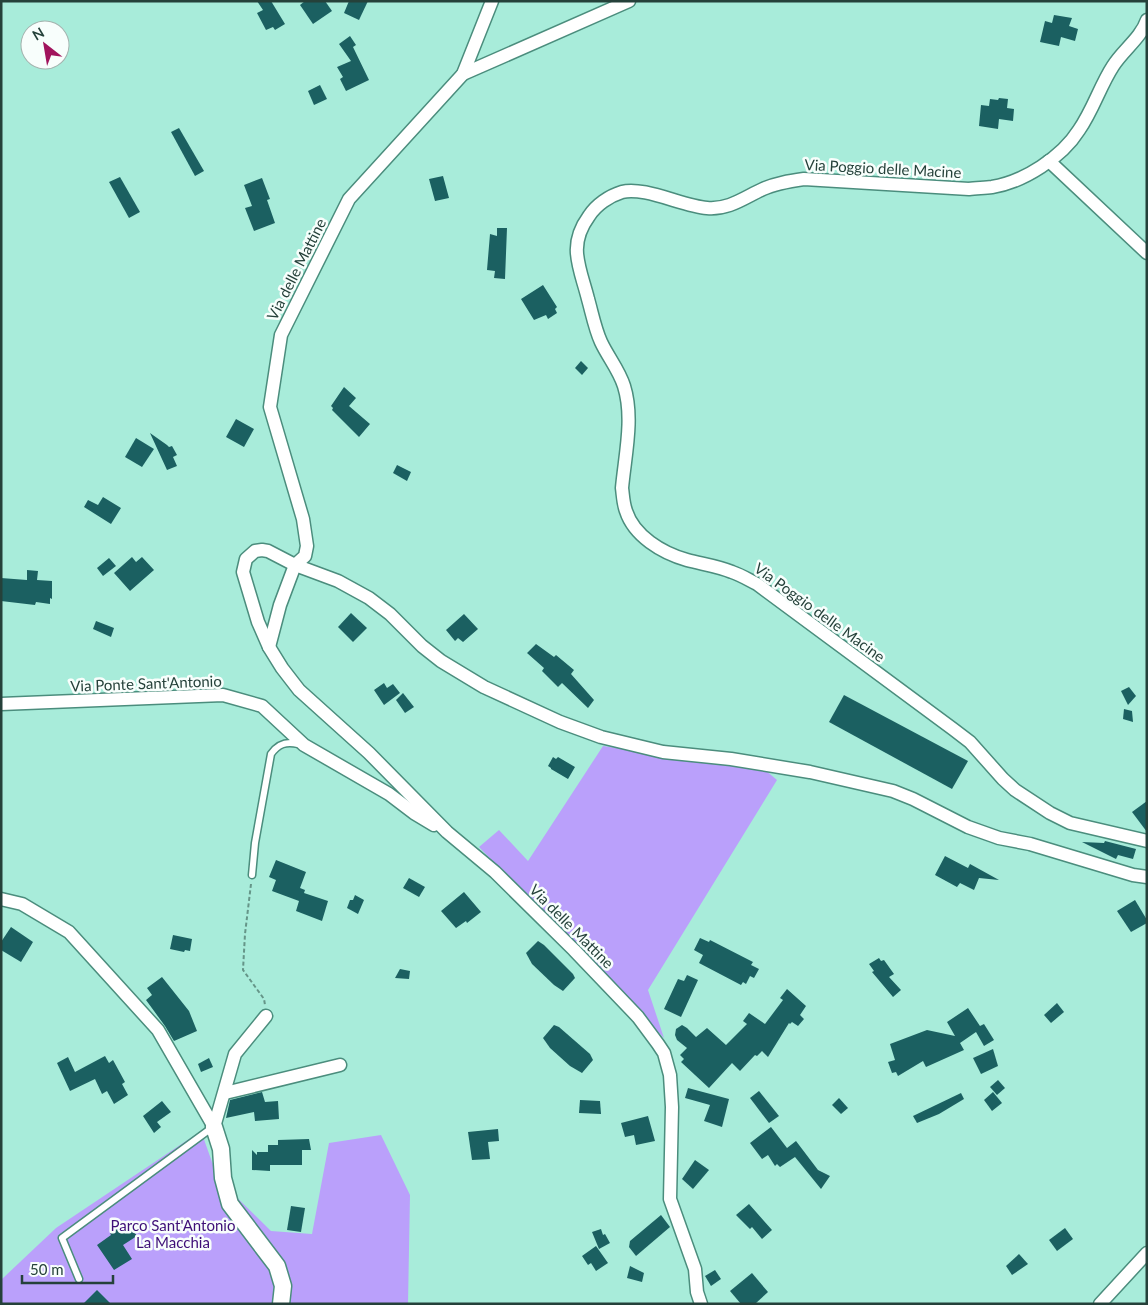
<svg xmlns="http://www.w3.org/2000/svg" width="1148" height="1305" viewBox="0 0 1148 1305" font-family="Lato,sans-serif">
  <rect width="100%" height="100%" fill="#a8ecda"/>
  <!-- green -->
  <g fill="#baa0fb">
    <polygon points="603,746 764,769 777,780 648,990 664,1038 479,847 499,830 528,861"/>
    <polygon points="201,1131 218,1179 271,1231 312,1234 329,1143 381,1135 410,1195 408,1304 1,1304 1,1280 56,1228"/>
  </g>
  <!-- building -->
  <g fill="#1b6061">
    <polygon points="257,1 271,1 285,24 275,30 273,27 266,30 257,13 263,10"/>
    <polygon points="305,1 325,1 332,11 313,24 300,5"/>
    <polygon points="349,1 368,1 359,20 344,13"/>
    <polygon points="1054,15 1072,18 1069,26 1078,29 1075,41 1061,37 1059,46 1040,42 1045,21 1052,23"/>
    <polygon points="350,36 356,45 353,47 369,80 346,91 340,79 343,77 337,67 351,61 339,44"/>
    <polygon points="320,85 327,99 314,105 308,91"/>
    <polygon points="999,98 1008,99 1007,108 1014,109 1013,121 999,119 998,129 979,126 981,105 989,106 990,99 998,100"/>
    <polygon points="179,128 204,171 195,176 171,132"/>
    <polygon points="443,176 449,198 435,201 429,179"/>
    <polygon points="120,177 140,212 129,218 109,182"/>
    <polygon points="262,178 270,199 267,200 275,223 254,231 245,208 252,206 244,185"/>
    <polygon points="497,228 507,228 505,279 494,278 495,271 487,270 490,234 497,236"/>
    <polygon points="543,285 557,307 555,309 557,313 548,319 546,315 534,320 521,299"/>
    <polygon points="581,361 588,368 582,375 575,368"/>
    <polygon points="344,387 356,398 349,406 370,424 359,437 332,410 333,408 331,406"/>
    <polygon points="236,419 254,429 244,447 226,437"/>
    <polygon points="150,433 167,445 169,447 172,446 177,455 173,457 177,466 167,470"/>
    <polygon points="136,438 154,449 142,467 125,457"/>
    <polygon points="397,465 411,472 407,481 393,473"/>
    <polygon points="103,497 121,508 111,524 84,507 88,500 98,505"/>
    <polygon points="132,557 136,562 142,557 154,570 130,591 114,573"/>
    <polygon points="109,558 116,566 103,576 97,568"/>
    <polygon points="27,570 38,571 37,580 52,581 52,599 50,598 50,604 36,602 35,605 1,601 1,578 27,580"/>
    <polygon points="351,613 367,628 353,642 338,627"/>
    <polygon points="464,614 478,629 463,642 458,638 455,641 446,630"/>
    <polygon points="96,621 114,628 111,637 93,629"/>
    <polygon points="536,644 554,657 556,655 574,670 571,674 594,700 588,708 562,683 558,687 542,671 544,668 527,653"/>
    <polygon points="384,683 387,688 393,684 400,693 384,705 374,690"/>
    <polygon points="1129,687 1136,696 1128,705 1121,691"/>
    <polygon points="403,693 414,707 405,713 396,700"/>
    <polygon points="844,695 968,761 952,789 829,722"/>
    <polygon points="1124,709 1132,711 1133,722 1123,719"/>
    <polygon points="553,757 556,759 558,757 575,767 568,779 551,769 551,768 548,766"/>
    <polygon points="1147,801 1147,832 1132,812"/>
    <polygon points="1105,841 1136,849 1133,859 1118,855 1116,859 1082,842 1104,843"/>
    <polygon points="945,856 968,868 970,864 999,880 979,878 974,890 960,883 957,887 935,875"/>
    <polygon points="276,860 306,872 300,888 305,890 304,893 328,901 322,921 296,911 299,901 272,891 276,880 269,877"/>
    <polygon points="409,878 425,887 419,897 403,888"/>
    <polygon points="464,892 481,912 467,923 466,921 456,928 441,911"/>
    <polygon points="355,895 364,900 358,914 347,908 350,900 353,900"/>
    <polygon points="1135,900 1147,920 1147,923 1131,932 1117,911"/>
    <polygon points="11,927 33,942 21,962 1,950 1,942"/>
    <polygon points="173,935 192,939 190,951 185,950 184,952 170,949"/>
    <polygon points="700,938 709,942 710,940 753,962 751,965 759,969 754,978 750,976 746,984 743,982 741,985 699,963 703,955 694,950"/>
    <polygon points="538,941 544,945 573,974 575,978 563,991 554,985 532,964 526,953"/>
    <polygon points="879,958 881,961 884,960 894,974 889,977 901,990 893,997 872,972 874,971 869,964"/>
    <polygon points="400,969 410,971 409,979 395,978"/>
    <polygon points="687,975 698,980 681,1017 664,1009 678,979 684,981"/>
    <polygon points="162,977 189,1011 197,1031 174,1041 165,1026 146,1000 152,995 147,988"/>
    <polygon points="787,989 806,1006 800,1015 804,1019 798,1026 792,1022 790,1024 789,1023 768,1057 762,1051 757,1056 755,1055 740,1071 732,1063 709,1088 681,1062 684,1059 680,1055 687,1048 677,1040 675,1035 676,1029 682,1025 687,1028 696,1037 707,1028 726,1045 747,1024 743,1021 749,1013 765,1024 783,1000 780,998"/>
    <polygon points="1057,1003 1064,1012 1051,1023 1044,1015"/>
    <polygon points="968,1008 980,1026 984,1024 994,1040 984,1046 976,1032 960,1043 964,1050 926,1067 923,1061 898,1076 896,1072 892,1073 888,1062 895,1060 890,1044 927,1030 955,1036 947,1022"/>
    <polygon points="554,1025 559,1027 590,1054 593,1060 582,1073 570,1066 550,1048 543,1038"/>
    <polygon points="993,1049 998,1066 981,1074 973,1058"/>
    <polygon points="105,1056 109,1063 113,1060 125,1082 122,1084 128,1095 114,1104 107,1091 102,1094 95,1079 70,1091 57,1063 68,1057 75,1072"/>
    <polygon points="209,1058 213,1067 201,1072 198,1064"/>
    <polygon points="998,1080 1005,1088 997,1095 990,1087"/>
    <polygon points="688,1088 729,1099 722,1127 704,1121 710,1105 685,1098"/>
    <polygon points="759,1091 779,1116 769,1123 750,1098"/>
    <polygon points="262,1092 265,1102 278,1101 279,1119 255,1121 254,1112 226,1118 230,1100"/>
    <polygon points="993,1092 1002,1103 992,1111 984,1100"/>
    <polygon points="961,1093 964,1099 939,1114 917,1123 913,1116"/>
    <polygon points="839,1098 848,1108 841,1114 832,1105"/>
    <polygon points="580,1100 600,1101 601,1114 579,1113"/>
    <polygon points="162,1101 171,1112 157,1122 161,1127 154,1133 143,1116"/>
    <polygon points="648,1116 655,1141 636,1145 634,1135 625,1137 621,1123"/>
    <polygon points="771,1127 787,1148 796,1141 818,1170 830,1176 821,1189 795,1157 780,1167 777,1164 775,1166 768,1155 762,1159 750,1143"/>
    <polygon points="498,1129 499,1141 488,1142 490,1159 472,1160 468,1132"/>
    <polygon points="309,1139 311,1150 302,1150 302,1165 270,1165 270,1171 252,1170 252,1150 257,1155 257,1152 268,1152 268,1145 278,1145 278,1140"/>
    <polygon points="695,1160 709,1170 693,1189 682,1179"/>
    <polygon points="749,1204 772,1230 762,1239 752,1227 750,1229 736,1215"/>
    <polygon points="291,1206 305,1208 301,1232 287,1230"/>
    <polygon points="661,1215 670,1227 636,1256 629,1247 630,1241"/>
    <polygon points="127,1221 137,1236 123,1245 132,1259 114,1270 97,1245 111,1235 110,1233"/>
    <polygon points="1065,1228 1073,1239 1057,1251 1049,1240"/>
    <polygon points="601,1229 603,1235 605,1234 610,1243 599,1249 592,1232"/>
    <polygon points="596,1246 608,1263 596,1271 591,1263 588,1265 582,1256"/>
    <polygon points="1019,1254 1028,1264 1012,1275 1006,1266"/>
    <polygon points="630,1266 644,1273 642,1282 627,1278"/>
    <polygon points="715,1270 721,1279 711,1286 705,1276"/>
    <polygon points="752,1273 768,1292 755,1304 741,1304 730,1291"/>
    <polygon points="97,1290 111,1304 83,1304"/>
  </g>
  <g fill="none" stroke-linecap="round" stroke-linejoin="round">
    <!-- service casing -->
    <g stroke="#4b8d7d" stroke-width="9">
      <g id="service">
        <path d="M252 875 255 843 271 754C278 744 286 741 298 744"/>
        <polyline points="79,1279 62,1238 213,1127"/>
      </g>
    </g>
    <!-- minor casing -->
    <g stroke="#4b8d7d" stroke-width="15">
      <g id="minor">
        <path d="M1147 20C1141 38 1123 50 1113 66 1100 86 1093 110 1079 130 1062 157 1024 182 992 187 984 188 976 188 969 189L804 179C790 181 776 183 763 189 745 197 729 210 707 208 683 206 643 186 622 192 609 196 596 205 589 216 567 246 580 267 588 299 592 313 595 329 601 342 608 357 619 370 624 386 634 418 625 455 622 488 623 495 623 503 626 511 634 536 662 553 687 560 702 564 718 566 732 572 741 575 749 580 757 584L953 729 970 742 1003 779 1015 790 1050 813 1070 823 1147 841"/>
        <polyline points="463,74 629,1"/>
        <polyline points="1049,161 1147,253"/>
        <polyline points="269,647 280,605 295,565 305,556 307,546 303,519 270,407 281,335 349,199 463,74 492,1"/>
        <polyline points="1,704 223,695 262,706 304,745 389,794 414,813 434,825"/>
        <polyline points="1,899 22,904 69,932 158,1030 214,1127"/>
        <polyline points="225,1093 340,1065"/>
        <polyline points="214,1127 235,1054 266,1016"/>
        <polyline points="701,1304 697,1292 695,1269 670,1199 672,1107 670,1075 664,1053 658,1044 638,1017 574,950 495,872 447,832 369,753 299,690 282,668 269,647 258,622 243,572 246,559 255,551 262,550 268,551 295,565 338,581 369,598 390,614 422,646 441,661 484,687 560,722 601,737 663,752 731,759 810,772 893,791 913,799 968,827 999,838 1030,844 1133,875 1147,877"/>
        <polyline points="1100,1304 1147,1253"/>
      </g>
    </g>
    <!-- tertiary casing -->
    <g stroke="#4b8d7d" stroke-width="19">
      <polyline id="tertiary" points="214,1127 221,1149 223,1178 230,1204 277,1266 283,1286 281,1304"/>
    </g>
    <!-- path -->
    <polyline stroke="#659588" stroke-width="2" stroke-dasharray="4 2.5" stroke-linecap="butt" points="251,884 245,934 243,970 264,999 265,1005"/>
    <!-- service -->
    <use href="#service" stroke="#fff" stroke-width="6"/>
    <!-- minor -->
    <use href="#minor" stroke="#fff" stroke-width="12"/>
    <!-- tertiary -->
    <use href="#tertiary" stroke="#fff" stroke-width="16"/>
  </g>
  <g text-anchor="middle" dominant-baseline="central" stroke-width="5" stroke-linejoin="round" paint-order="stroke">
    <!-- street labels -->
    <g font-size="15" fill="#25413a" stroke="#f8fefc">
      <text transform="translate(883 168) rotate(3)">Via Poggio delle Macine</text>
      <text transform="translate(296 269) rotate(-63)">Via delle Mattine</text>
      <text transform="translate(820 612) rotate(36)">Via Poggio delle Macine</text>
      <text transform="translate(146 683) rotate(-2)">Via Ponte Sant'Antonio</text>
      <text transform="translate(572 926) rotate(45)">Via delle Mattine</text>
    </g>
    <!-- park labels -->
    <g font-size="15" fill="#3e0f77" stroke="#f8fefc">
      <text x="173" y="1225">Parco Sant'Antonio<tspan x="173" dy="17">La Macchia</tspan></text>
    </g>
  </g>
  <!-- border -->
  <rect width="1148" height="1305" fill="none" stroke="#25413a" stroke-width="5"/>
  <!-- north arrow -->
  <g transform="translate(45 45) rotate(329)"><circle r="24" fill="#f8fefc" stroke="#a4b2ae"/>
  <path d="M0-4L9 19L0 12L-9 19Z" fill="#a1145d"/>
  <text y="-8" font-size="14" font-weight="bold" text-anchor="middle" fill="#25413a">N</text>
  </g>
  <!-- scale -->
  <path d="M22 1275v8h91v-8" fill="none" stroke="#25413a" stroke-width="2.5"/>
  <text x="30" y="1275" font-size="15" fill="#25413a" stroke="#f8fefc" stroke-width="4" paint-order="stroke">50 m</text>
</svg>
